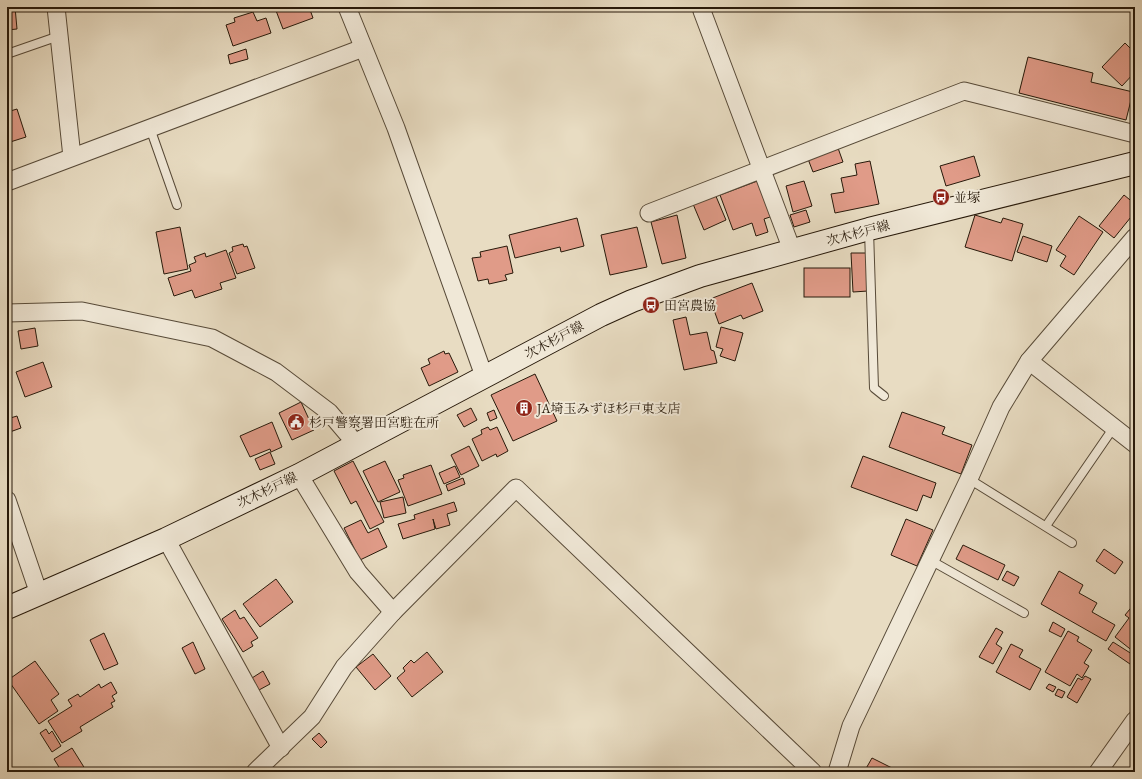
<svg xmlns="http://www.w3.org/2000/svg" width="1142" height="779" viewBox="0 0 1142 779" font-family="'EB Garamond','Noto Serif JP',serif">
  <rect width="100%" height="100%" fill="#e8dcc2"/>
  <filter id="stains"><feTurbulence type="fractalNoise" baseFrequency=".005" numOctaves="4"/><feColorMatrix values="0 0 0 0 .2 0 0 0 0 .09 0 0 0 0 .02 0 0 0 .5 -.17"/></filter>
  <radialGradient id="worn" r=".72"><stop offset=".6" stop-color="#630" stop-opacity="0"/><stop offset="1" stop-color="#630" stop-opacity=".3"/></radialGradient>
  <!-- building -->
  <g fill="#e09b88" stroke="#27190a">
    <polygon points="7,7 15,7 17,29 7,30"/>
    <polygon points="277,7 309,7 313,18 283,29 275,8"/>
    <polygon points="253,12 257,21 266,18 271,33 233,46 226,25 235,22 234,18"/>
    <polygon points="1125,43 1135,53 1135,72 1122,86 1102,67"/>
    <polygon points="246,49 248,59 230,64 228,55"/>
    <polygon points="1028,57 1093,73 1091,82 1133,92 1126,120 1019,93"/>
    <polygon points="17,109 26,137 7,143 7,112"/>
    <polygon points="838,148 843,162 813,172 808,159"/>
    <polygon points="974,156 980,176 946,186 940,166"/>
    <polygon points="870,161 879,204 835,213 831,194 844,192 841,178 857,175 855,164"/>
    <polygon points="760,180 773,216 764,219 768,232 756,236 752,223 733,230 720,195"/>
    <polygon points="804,181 812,206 793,212 786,186"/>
    <polygon points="715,194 726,220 704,230 693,204"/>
    <polygon points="1124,195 1135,204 1135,212 1114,238 1099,226"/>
    <polygon points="806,210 810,222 794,227 790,215"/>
    <polygon points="677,215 686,258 662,264 651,222"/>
    <polygon points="975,215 1001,223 1003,218 1023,224 1012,261 965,247"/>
    <polygon points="1079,216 1103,232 1074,275 1060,266 1066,256 1056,250"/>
    <polygon points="577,218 584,246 561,252 560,247 515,258 509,235"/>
    <polygon points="180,227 188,269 164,274 156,232"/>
    <polygon points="637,227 647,267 610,275 601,235"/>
    <polygon points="1023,236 1052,246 1047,262 1017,252"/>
    <polygon points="243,244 244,247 247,246 255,268 237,274 229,253 233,251 232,247"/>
    <polygon points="507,246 513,273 505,275 507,280 489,284 488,279 478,281 472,258 481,257 480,252"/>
    <polygon points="226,250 236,278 220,283 222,289 195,298 192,290 174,296 168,278 191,271 189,265 196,262 194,257 205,253 206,257"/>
    <polygon points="851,253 866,253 868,291 853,292"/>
    <rect x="804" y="268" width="46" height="29"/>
    <polygon points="752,283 763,311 743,319 741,315 719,324 710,299"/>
    <polygon points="686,317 690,335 707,332 711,350 714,351 717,363 684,370 673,320"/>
    <polygon points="721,327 743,333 735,361 720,356 723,349 716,347"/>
    <polygon points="35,328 38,346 21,349 18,331"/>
    <polygon points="444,351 445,354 449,353 458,372 429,386 421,368 430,364 428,359"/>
    <polygon points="43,362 52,387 25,397 16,372"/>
    <polygon points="535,374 557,421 513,441 491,395"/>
    <polygon points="301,402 314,430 292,440 279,413"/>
    <polygon points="471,408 477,420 464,427 457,415"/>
    <polygon points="494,410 497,418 490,421 487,413"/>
    <polygon points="902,412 945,427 942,434 972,445 961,474 889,447"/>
    <polygon points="17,416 21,428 7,433 7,419"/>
    <polygon points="272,422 282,447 271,452 270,449 250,457 240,436"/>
    <polygon points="488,427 490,430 497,427 508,451 497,457 496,454 482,461 472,439 482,434 481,430"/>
    <polygon points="469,446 479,466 461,475 451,455"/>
    <polygon points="270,452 275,464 260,470 255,459"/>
    <polygon points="863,456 936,483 931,498 923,495 917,511 851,487"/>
    <polygon points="353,461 384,522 370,529 356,501 351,504 334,471"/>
    <polygon points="385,461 400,492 378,502 363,471"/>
    <polygon points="431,465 442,494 408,506 398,480 404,478 403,475"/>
    <polygon points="455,466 460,477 444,484 439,473"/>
    <polygon points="463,478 465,484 448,491 446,485"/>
    <polygon points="403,497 406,513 384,518 380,502"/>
    <polygon points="454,502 457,511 447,514 450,525 436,529 433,519 435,529 403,539 398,524 415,519 414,515"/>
    <polygon points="906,519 933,530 917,566 891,555"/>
    <polygon points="361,520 368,533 378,528 387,547 360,560 344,528"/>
    <polygon points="963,545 1005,565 998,580 956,559"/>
    <polygon points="1104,549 1123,562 1115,574 1096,561"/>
    <polygon points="1007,571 1019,577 1014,586 1002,580"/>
    <polygon points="1059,571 1083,585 1079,593 1097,603 1092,612 1115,625 1106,641 1041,604"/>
    <polygon points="276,579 293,602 260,627 243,604"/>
    <polygon points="1135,603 1135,651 1134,652 1115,637 1129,618 1125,615"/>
    <polygon points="235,610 240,619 244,617 258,638 251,642 253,646 243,652 222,619"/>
    <polygon points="1053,622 1065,629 1061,637 1049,631"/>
    <polygon points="996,628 1003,632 996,644 1002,648 993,664 979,657"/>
    <polygon points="1068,631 1079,637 1077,641 1092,650 1084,663 1089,666 1082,678 1077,674 1070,686 1045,672"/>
    <polygon points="104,633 118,664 104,670 90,640"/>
    <polygon points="193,642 205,669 195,674 182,648"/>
    <polygon points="1113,642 1135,656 1130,664 1108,649"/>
    <polygon points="1011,644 1023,650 1019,657 1041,669 1030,690 996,672"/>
    <polygon points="427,652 443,672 412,697 397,678 405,671 403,668 411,660 414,663"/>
    <polygon points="373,654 391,676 375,690 356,667"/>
    <polygon points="35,661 59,694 51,700 58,711 39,724 8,680"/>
    <polygon points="263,671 270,684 259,690 252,678"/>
    <polygon points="1085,676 1091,679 1077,703 1067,697 1078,678 1082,680"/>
    <polygon points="111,682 117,693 112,696 115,701 111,703 113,707 80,727 82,731 62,743 48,721 72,706 68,700 78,694 80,697 99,684 101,688"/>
    <polygon points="1049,684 1056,687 1053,692 1046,688"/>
    <polygon points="1058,689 1065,692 1062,698 1055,695"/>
    <polygon points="46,729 49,734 52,731 61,746 52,752 40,733"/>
    <polygon points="319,733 327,742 321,748 312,739"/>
    <polygon points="72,748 87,772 62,772 54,759"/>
    <polygon points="872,758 892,768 890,772 864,772"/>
  </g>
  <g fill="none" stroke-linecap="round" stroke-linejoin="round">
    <!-- lane casing -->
    <g stroke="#574a38" stroke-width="10">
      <g id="lane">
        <polyline points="7,54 59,36"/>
        <polyline points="150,128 177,205"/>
        <polyline points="869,230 874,388 884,396"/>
        <polyline points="969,479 1072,543"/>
        <polyline points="1046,526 1114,427"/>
        <polyline points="930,560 1024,613"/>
      </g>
    </g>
    <!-- street casing -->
    <g stroke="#574a38" stroke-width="19">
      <g id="street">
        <polyline points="56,7 72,157"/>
        <polyline points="347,7 396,128 484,376"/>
        <polyline points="702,11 792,250"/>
        <polyline points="7,182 363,48"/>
        <polyline points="649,213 964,91 1135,134"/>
        <polyline points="7,313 82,311 212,338 276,372 329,412 357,445"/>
        <polyline points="1029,361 1135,444"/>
        <polyline points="299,475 358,572 393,612"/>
        <polyline points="7,500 39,594"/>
        <polyline points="166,539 281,748"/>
        <polyline points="255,772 312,717 344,667 393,612 516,488 813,772"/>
        <polyline points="837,772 851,726 969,479 1001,407 1029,361 1135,237"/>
        <polyline points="1098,772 1135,720"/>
      </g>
    </g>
    <!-- secondary casing -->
    <g stroke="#27190a" stroke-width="24">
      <polyline id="secondary" points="7,608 166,539 299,475 601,315 632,301 700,276 869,229 1135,163"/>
    </g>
    <!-- lane -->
    <use href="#lane" stroke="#f0e8d7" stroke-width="8"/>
    <!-- street -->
    <use href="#street" stroke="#f0e8d7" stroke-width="17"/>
    <!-- secondary -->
    <use href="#secondary" stroke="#f0e8d7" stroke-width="22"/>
  </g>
  <!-- icons -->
  <defs>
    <g id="bus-disc" transform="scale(0.9)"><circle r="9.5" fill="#8f2418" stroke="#f0e8d7"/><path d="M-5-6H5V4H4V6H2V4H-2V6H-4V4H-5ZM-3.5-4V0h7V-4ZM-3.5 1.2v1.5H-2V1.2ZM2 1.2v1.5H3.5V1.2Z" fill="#fff"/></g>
    <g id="building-disc" transform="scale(0.9)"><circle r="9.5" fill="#8f2418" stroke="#f0e8d7"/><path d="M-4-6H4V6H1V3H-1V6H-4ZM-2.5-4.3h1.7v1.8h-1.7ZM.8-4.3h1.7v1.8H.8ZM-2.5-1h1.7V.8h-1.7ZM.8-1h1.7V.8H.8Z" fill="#fff"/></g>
    <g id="civic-disc" transform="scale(0.9)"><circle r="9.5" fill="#8f2418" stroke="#f0e8d7"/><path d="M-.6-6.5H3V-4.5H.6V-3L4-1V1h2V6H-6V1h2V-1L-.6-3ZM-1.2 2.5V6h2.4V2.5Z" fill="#fff"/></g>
  </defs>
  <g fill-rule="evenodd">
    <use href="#bus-disc" x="941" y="197"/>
    <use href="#bus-disc" x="651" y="305"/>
    <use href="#building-disc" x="524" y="408"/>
    <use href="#civic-disc" x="296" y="422"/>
  </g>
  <g text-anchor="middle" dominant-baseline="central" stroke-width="4" stroke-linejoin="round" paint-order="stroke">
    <!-- poi labels -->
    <g font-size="13" fill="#27190a" stroke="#f0e8d7" text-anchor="start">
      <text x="954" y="197">並塚</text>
      <text x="664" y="305">田宮農協</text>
      <text x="537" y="408">JA埼玉みずほ杉戸東支店</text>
      <text x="309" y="422">杉戸警察署田宮駐在所</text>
    </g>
    <!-- street labels -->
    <g font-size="13" fill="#27190a" stroke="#f0e8d7">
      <text transform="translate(858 233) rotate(-15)">次木杉戸線</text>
      <text transform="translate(554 340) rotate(-28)">次木杉戸線</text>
      <text transform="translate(267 490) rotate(-26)">次木杉戸線</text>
    </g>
  </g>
  <!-- margin -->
  <rect width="1142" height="779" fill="none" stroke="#e8dcc2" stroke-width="24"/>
  <rect x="8" y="8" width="1126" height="763" fill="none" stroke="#27190a" stroke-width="2"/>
  <rect x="12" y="12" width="1118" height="755" fill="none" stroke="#27190a"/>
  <rect width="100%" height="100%" filter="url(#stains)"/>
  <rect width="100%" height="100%" fill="url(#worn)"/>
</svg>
